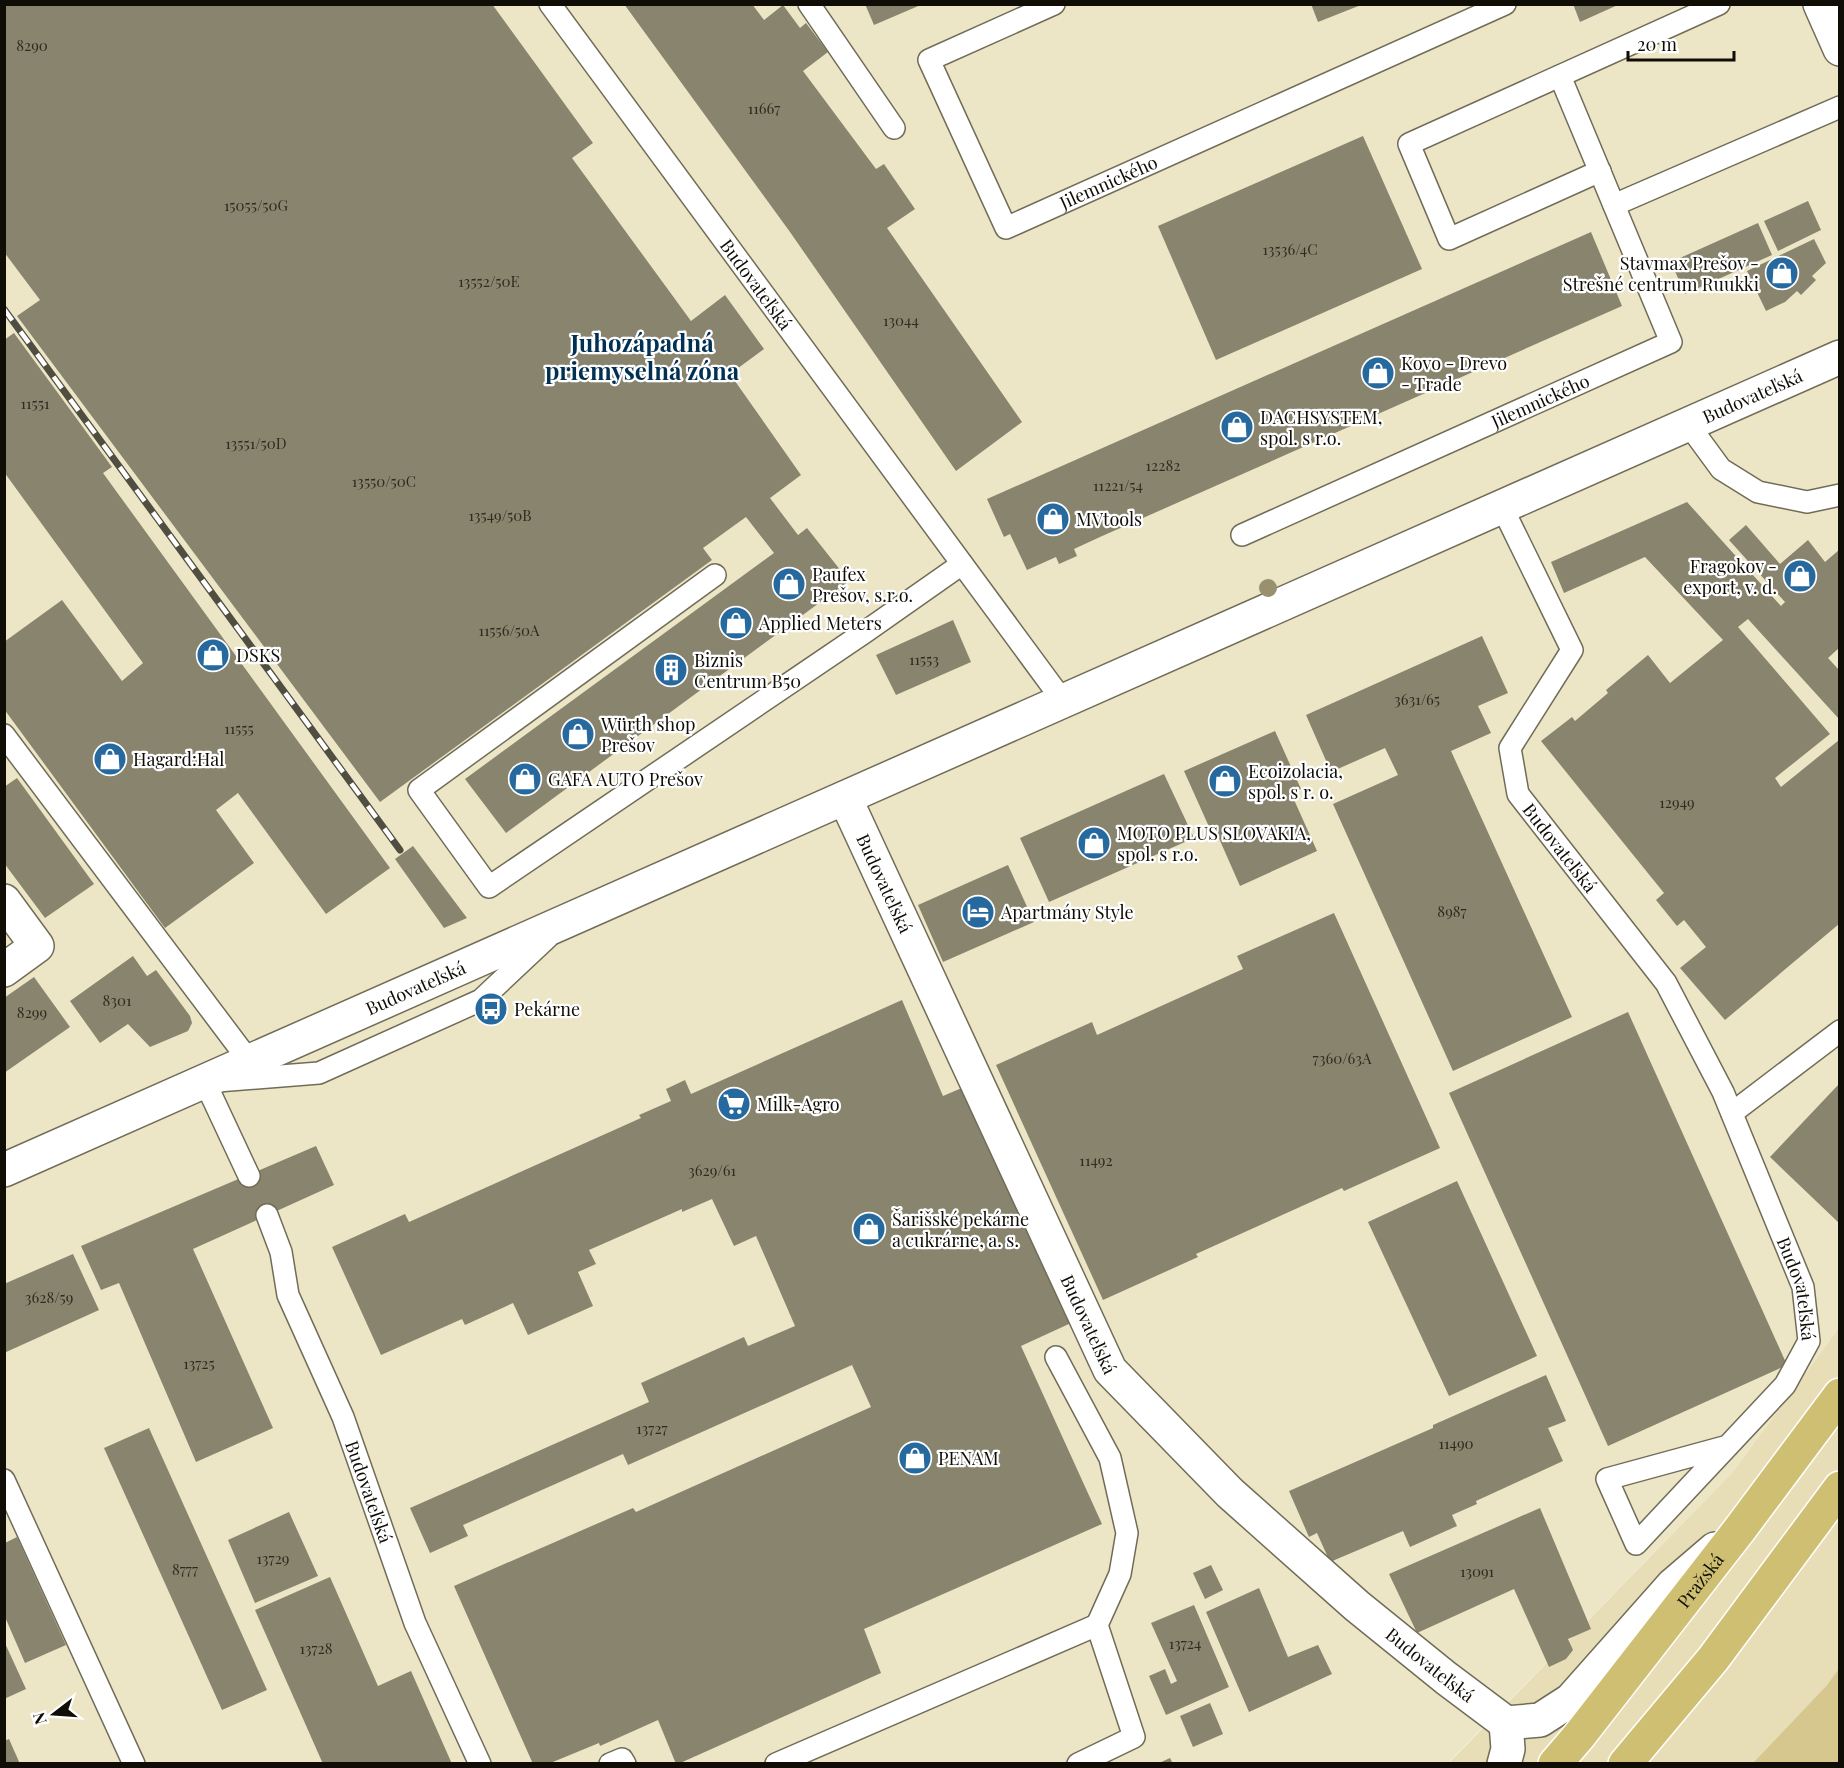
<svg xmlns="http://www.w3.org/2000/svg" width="1844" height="1768" viewBox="0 0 1844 1768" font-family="'Playfair Display',serif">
  <rect width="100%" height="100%" fill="#f9f3db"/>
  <!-- built -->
  <polygon fill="#ece6c7" points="5,5 1839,5 1839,1328 1732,1473 1448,1763 5,1764"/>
  <!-- green -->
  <polygon fill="#e7deb8" points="1839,1328 1840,1669 1827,1685 1753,1763 1448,1764 1732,1473"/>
  <!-- water -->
  <polygon fill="#d5c78d" points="1839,1669 1839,1763 1753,1763 1827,1685"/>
  <!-- building -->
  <g fill="#89846e">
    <polygon points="4,4 492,4 593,143 572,158 691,321 725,295 764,349 730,374 801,475 770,498 798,535 807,528 849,581 506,833 465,779 774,553 746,517 703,548 712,560 380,802 17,316 40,300 4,252"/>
    <polygon points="624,4 752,4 764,20 783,5 800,28 806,23 828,52 803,71 876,169 884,164 915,209 887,228 1022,422 956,471 790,232"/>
    <polygon points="865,4 923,4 874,25"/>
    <polygon points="1311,4 1361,4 1361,5 1318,22"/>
    <polygon points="1573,4 1620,4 1580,22"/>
    <polygon points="1363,136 1422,269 1216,360 1158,226"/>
    <polygon points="1808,201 1821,230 1778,251 1764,221"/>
    <polygon points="1758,223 1772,255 1685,294 1671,262"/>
    <polygon points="1591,232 1622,306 1100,537 1074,549 1077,556 1059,564 1056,557 1027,570 1010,534 1004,537 987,499"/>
    <polygon points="1814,239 1826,263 1812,276 1816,280 1801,295 1797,291 1785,302 1766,311 1747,271"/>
    <polygon points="14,333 112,467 103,473 390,868 326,914 238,793 216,810 254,863 165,928 4,709 4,642 62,600 122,681 143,663 4,472 4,340"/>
    <polygon points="1687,502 1781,606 1785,602 1729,540 1746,525 1780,564 1808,540 1825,562 1839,550 1839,648 1828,658 1839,670 1839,719 1748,619 1738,627 1830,734 1775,778 1781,787 1839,740 1839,924 1725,1020 1680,968 1706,947 1684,920 1677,926 1656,900 1664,893 1541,741 1572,717 1575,721 1608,693 1606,690 1648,655 1670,683 1723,640 1645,557 1564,593 1551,562"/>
    <polygon points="953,620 971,662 896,695 876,655"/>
    <polygon points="1482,636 1508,693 1478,706 1491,733 1451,751 1572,1017 1453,1071 1333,804 1398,775 1385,748 1331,772 1306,715"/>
    <polygon points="1275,731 1301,789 1291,793 1317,851 1240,886 1214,827 1210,829 1184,771"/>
    <polygon points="1164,774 1194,838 1049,902 1020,838"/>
    <polygon points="17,778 94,884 45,918 4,863 4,787"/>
    <polygon points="413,846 467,918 444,928 395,859"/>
    <polygon points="1008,865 1034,922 943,962 918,905"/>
    <polygon points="1334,913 1440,1148 1344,1191 1342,1188 1196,1254 1198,1257 1103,1300 996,1065 1092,1022 1097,1035 1243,969 1237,956"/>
    <polygon points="133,956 147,976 156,970 190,1016 192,1023 188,1031 150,1047 128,1024 100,1043 70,1001"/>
    <polygon points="34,977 70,1027 4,1073 4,998"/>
    <polygon points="902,1000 943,1096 964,1087 1071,1323 1021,1346 1102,1524 864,1629 881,1673 678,1764 676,1764 658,1720 600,1746 599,1743 548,1764 533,1764 454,1586 633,1508 636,1512 871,1407 852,1365 628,1465 623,1454 463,1525 468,1536 430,1553 410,1508 649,1402 641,1383 744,1337 748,1346 795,1326 756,1236 734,1246 712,1199 682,1212 682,1209 589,1250 596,1264 578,1272 593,1306 528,1335 513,1303 465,1325 462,1319 381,1355 332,1247 405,1214 409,1222 641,1118 639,1115 671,1101 666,1089 685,1080 691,1094"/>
    <polygon points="1628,1012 1787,1365 1608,1446 1449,1093"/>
    <polygon points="1839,1084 1839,1223 1770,1157"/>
    <polygon points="316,1146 334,1185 193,1249 273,1428 196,1462 119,1283 101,1290 81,1246"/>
    <polygon points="1457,1181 1537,1356 1449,1396 1368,1222"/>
    <polygon points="73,1254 99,1310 4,1353 4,1284"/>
    <polygon points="1546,1375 1566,1421 1548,1428 1563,1461 1476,1501 1477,1504 1452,1515 1457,1526 1410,1547 1403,1531 1330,1562 1317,1533 1309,1537 1289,1491 1433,1428 1433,1425"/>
    <polygon points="149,1428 267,1690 222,1710 104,1448"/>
    <polygon points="1540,1508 1591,1629 1568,1639 1573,1650 1566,1659 1549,1667 1514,1589 1417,1633 1389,1574"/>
    <polygon points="289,1512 318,1576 255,1603 228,1540"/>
    <polygon points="17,1537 66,1645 25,1663 5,1617 5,1543"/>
    <polygon points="1211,1565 1223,1590 1205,1599 1193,1573"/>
    <polygon points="330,1577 378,1686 411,1671 452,1764 323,1764 255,1610"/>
    <polygon points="1259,1588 1288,1657 1318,1645 1332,1674 1249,1712 1206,1612"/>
    <polygon points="1194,1605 1229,1687 1166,1715 1149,1676 1165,1669 1171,1684 1177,1681 1151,1623"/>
    <polygon points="4,1641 26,1689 4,1699"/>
    <polygon points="1210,1703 1223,1734 1193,1747 1180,1716"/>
    <polygon points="9,1739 20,1764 4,1764 4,1741"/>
    <polygon points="1170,1758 1173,1764 1157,1764"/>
  </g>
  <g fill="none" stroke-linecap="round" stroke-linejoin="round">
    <!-- lane casing -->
    <g stroke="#716c57" stroke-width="24">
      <g id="lane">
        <path id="s1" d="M550 4 1063 701"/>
        <polyline points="809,4 894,128"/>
        <path id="s2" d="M1054 4 929 60 1006 228 1505 4"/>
        <polyline points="1600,171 1449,239 1409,144 1719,4"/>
        <polyline points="1614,205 1840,107"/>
        <polyline points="1688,424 1721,469 1758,492 1807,502 1840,495"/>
        <path id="s3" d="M1502 507 1572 650 1510 748 1518 794 1666 983 1723 1092 1803 1287 1809 1341 1785 1385 1636 1544 1607 1479 1728 1446"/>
        <path id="s4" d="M1242 535 1671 342 1560 76"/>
        <polyline points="715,575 419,790 489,887 865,632 962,564"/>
        <polyline points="4,735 250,1062"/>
        <polyline points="1732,1113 1840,1031"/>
        <polyline points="249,1176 205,1082 319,1073 481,1000 548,937"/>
        <path id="s5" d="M267 1215 281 1252 288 1295 343 1417 415 1623 480 1764"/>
        <polyline points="1056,1357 1110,1458 1127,1533 1120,1574 1097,1625 1134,1737 1078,1764"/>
        <polyline points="4,1480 134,1764"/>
        <polyline points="610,1764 622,1759 625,1764"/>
        <polyline points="776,1764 1097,1625"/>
      </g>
    </g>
    <!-- street casing -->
    <g stroke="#716c57" stroke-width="36">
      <g id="street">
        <polyline points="1820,4 1840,49"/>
        <path id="s6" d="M845 798 1110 1370 1230 1493 1357 1606 1446 1678 1506 1723"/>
        <polyline points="4,901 37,946 4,970"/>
        <path id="s7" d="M4 1170 1840 357"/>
        <polyline points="1506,1723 1540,1720 1571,1700 1673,1585 1715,1549"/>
        <polyline points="1504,1764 1508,1749 1506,1723"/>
      </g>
    </g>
    <!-- primary casing -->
    <g stroke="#fff" stroke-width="36">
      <g id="primary">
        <path id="s8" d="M1555 1764 1579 1736 1740 1529 1840 1395"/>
        <polyline points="1625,1764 1713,1659 1840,1488"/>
      </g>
    </g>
    <!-- lane -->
    <use href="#lane" stroke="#fff" stroke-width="21"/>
    <!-- street -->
    <use href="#street" stroke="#fff" stroke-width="33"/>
    <!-- primary -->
    <use href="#primary" stroke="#cfbf72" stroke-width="33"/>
    <!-- rail casing -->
    <g stroke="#504d41" stroke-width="7">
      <polyline id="rail" points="4,309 400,850"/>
    </g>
    <!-- rail -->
    <use href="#rail" stroke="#fff" stroke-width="4.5" stroke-dasharray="14" stroke-linecap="butt"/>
  </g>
  <!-- trees -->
  <circle fill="#99916d" cx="1268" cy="588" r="9"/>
  <!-- icons -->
  <defs>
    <g id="shop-disc" transform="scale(1.725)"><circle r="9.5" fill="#25699e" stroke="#fff"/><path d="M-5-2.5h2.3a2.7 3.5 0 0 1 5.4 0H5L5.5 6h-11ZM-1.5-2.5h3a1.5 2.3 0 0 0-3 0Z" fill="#fff"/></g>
    <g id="building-disc" transform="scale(1.725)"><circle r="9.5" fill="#25699e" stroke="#fff"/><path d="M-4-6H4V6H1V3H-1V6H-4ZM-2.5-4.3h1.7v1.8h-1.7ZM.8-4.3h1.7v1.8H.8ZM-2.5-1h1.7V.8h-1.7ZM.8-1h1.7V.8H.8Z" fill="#fff"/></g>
    <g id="hotel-disc" transform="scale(1.725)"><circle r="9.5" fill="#25699e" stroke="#fff"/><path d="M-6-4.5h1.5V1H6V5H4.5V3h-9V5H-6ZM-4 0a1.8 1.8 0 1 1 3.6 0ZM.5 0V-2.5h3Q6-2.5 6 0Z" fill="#fff"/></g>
    <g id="bus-disc" transform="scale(1.725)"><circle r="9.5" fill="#25699e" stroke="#fff"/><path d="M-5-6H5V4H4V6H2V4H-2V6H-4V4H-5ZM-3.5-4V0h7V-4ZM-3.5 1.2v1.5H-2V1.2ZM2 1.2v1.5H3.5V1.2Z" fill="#fff"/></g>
    <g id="supermarket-disc" transform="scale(1.725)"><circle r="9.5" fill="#25699e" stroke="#fff"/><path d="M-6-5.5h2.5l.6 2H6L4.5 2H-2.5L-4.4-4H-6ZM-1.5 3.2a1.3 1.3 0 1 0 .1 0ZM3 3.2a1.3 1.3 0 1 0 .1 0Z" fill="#fff"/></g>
  </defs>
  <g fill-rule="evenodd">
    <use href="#shop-disc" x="1782" y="273"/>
    <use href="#shop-disc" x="1378" y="373"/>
    <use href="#shop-disc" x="1237" y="427"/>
    <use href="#shop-disc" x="1053" y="519"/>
    <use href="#shop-disc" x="1800" y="576"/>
    <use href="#shop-disc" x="789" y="584"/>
    <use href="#shop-disc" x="736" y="623"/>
    <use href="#shop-disc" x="213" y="655"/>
    <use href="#building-disc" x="671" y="670"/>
    <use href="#shop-disc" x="578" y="734"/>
    <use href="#shop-disc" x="110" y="759"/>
    <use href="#shop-disc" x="525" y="779"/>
    <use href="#shop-disc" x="1225" y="781"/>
    <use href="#shop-disc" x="1094" y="843"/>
    <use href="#hotel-disc" x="978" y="912"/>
    <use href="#bus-disc" x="491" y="1009"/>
    <use href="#supermarket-disc" x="734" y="1104"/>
    <use href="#shop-disc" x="869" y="1229"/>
    <use href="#shop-disc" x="915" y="1458"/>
  </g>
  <g text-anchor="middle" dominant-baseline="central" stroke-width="4.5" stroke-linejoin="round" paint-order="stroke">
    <!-- number labels -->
    <g font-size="15" fill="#2e2b20">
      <text x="32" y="45">8290</text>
      <text x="764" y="108">11667</text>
      <text x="256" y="205">15055/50G</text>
      <text x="1290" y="249">13536/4C</text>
      <text x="489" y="281">13552/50E</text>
      <text x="901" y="320">13044</text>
      <text x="35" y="403">11551</text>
      <text x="256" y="443">13551/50D</text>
      <text x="1163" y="465">12282</text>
      <text x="384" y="481">13550/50C</text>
      <text x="1118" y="485">11221/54</text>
      <text x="500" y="515">13549/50B</text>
      <text x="509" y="630">11556/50A</text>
      <text x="924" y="659">11553</text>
      <text x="1417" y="699">3631/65</text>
      <text x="239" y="728">11555</text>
      <text x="1677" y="802">12949</text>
      <text x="1452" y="911">8987</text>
      <text x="117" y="1000">8301</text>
      <text x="32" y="1012">8299</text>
      <text x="1342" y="1058">7360/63A</text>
      <text x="1096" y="1160">11492</text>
      <text x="712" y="1170">3629/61</text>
      <text x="49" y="1297">3628/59</text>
      <text x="199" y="1363">13725</text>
      <text x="652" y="1428">13727</text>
      <text x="1456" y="1443">11490</text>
      <text x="273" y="1558">13729</text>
      <text x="185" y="1569">8777</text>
      <text x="1477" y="1571">13091</text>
      <text x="1185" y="1643">13724</text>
      <text x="316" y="1648">13728</text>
    </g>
    <!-- street labels -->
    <g font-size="18" fill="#0f0d06" stroke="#fff">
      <text stroke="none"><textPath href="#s2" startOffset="434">Jilemnického</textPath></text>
      <text stroke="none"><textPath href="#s1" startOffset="348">Budovateľská</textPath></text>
      <text stroke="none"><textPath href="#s7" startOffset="1912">Budovateľská</textPath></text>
      <text stroke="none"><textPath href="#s4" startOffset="327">Jilemnického</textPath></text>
      <text stroke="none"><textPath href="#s3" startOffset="390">Budovateľská</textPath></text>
      <text stroke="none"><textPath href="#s6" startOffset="94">Budovateľská</textPath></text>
      <text stroke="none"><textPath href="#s7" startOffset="450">Budovateľská</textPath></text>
      <text stroke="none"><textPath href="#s3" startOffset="896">Budovateľská</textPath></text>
      <text stroke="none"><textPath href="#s6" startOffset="580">Budovateľská</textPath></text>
      <text stroke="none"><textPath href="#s5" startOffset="296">Budovateľská</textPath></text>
      <text stroke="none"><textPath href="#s8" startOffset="234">Pražská</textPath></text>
      <text stroke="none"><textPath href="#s6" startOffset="1066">Budovateľská</textPath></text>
    </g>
    <!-- poi labels -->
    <g font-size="18" fill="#0f0d06" stroke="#fff" text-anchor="start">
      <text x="1759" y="263" text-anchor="end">Stavmax Prešov -<tspan x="1759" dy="21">Strešné centrum Ruukki</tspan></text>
      <text x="1401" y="363">Kovo - Drevo<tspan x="1401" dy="21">- Trade</tspan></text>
      <text x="1260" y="417">DACHSYSTEM,<tspan x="1260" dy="21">spol. s r.o.</tspan></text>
      <text x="1076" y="519">MVtools</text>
      <text x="1777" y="566" text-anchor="end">Fragokov -<tspan x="1777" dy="21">export, v. d.</tspan></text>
      <text x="812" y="574">Paufex<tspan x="812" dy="21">Prešov, s.r.o.</tspan></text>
      <text x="759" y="623">Applied Meters</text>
      <text x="236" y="655">DSKS</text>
      <text x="694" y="660">Biznis<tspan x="694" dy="21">Centrum B50</tspan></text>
      <text x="601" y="724">Würth shop<tspan x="601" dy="21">Prešov</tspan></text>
      <text x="133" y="759">Hagard:Hal</text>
      <text x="1248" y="771">Ecoizolacia,<tspan x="1248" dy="21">spol. s r. o.</tspan></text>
      <text x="548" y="779">GAFA AUTO Prešov</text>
      <text x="1117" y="833">MOTO PLUS SLOVAKIA,<tspan x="1117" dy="21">spol. s r.o.</tspan></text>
      <text x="1001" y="912">Apartmány Style</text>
      <text x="514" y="1009">Pekárne</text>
      <text x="757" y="1104">Milk-Agro</text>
      <text x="892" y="1219">Šarišské pekárne<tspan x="892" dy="21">a cukrárne, a. s.</tspan></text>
      <text x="938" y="1458">PENAM</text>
    </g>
    <!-- district labels -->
    <g font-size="24" font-weight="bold" fill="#003154" stroke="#fff">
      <text x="642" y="342">Juhozápadná<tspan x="642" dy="28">priemyselná zóna</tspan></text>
    </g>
  </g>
  <!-- border -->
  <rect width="1844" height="1768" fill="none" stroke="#0f0d06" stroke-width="12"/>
  <!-- north arrow -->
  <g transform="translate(54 1714) rotate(253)" stroke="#ffffff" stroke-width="4.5" paint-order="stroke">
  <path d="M0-4.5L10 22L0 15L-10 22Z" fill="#0f0d06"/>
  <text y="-9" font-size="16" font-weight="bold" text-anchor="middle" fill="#0f0d06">N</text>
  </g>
  <!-- scale -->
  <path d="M1628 51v9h106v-9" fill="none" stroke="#0f0d06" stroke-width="3"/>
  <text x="1637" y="51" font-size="18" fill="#0f0d06" stroke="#ffffff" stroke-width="4.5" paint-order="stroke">20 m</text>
</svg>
